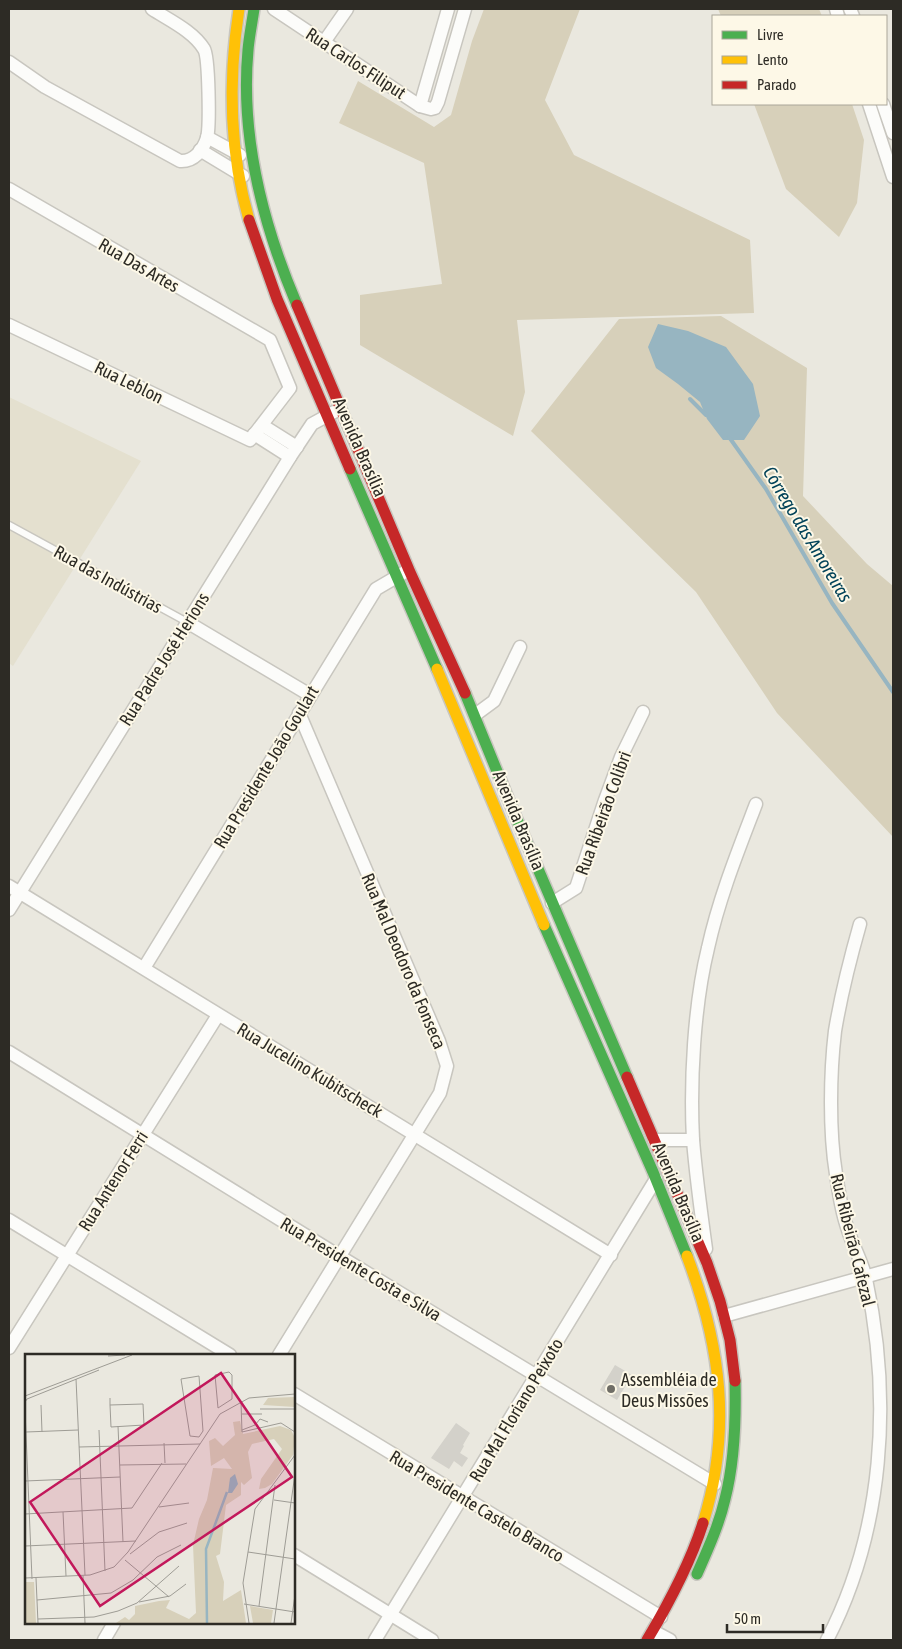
<svg xmlns="http://www.w3.org/2000/svg" width="902" height="1649" viewBox="0 0 902 1649" font-family="'Asap Condensed',sans-serif">
  <rect width="100%" height="100%" fill="#eae8df"/>
  <!-- built -->
  <polygon fill="#e4e0cf" points="9,397 141,461 13,666 9,663"/>
  <!-- green -->
  <g fill="#d7d0ba">
    <polygon points="484,9 580,9 545,100 574,155 750,240 754,313 517,320 525,392 513,436 360,345 360,295 442,284 424,163 339,123 358,81 434,127 451,115 472,41"/>
    <polygon points="718,9 819,9 822,16 721,16"/>
    <polygon points="754,104 852,104 864,140 857,203 839,237 786,189"/>
    <polygon points="721,316 807,368 803,496 867,564 893,586 893,837 777,713 696,592 531,431 619,319"/>
  </g>
  <!-- water -->
  <polygon fill="#97b5c1" points="658,324 688,331 726,347 753,384 760,416 744,440 723,440 707,419 700,402 678,384 656,368 648,347"/>
  <g fill="none" stroke-linecap="round" stroke-linejoin="round">
    <!-- stream -->
    <g stroke="#97b5c1" stroke-width="4">
      <polyline points="690,399 706,415"/>
      <polyline points="729,437 766,489 832,603 893,692"/>
    </g>
  </g>
  <!-- building -->
  <g fill="#d3d1ca">
    <polygon points="615,1365 632,1375 617,1400 600,1390"/>
    <polygon points="456,1423 470,1433 463,1445 464,1446 460,1453 468,1458 462,1467 454,1461 449,1469 431,1458"/>
  </g>
  <g fill="none" stroke-linecap="round" stroke-linejoin="round">
    <!-- lane casing -->
    <g stroke="#c8c6bf" stroke-width="9">
      <polyline id="lane" points="9,525 187,622"/>
    </g>
    <!-- street casing -->
    <g stroke="#c8c6bf" stroke-width="15">
      <g id="street">
        <polyline points="274,9 420,106 431,109 435,108 438,102 465,9"/>
        <polyline points="836,9 838,16"/>
        <polyline points="850,9 853,16"/>
        <polyline points="324,42 347,9"/>
        <path d="M9 62 45 87 180 161C194 162 203 150 207 138 210 127 209 57 204 49 193 31 169 20 152 9"/>
        <polyline points="869,104 893,177"/>
        <polyline points="883,104 893,133"/>
        <polyline points="420,106 448,9"/>
        <polyline points="207,137 240,155"/>
        <polyline points="200,150 243,176"/>
        <polyline points="9,189 270,340 290,388 250,440 9,325"/>
        <polyline points="262,425 297,447"/>
        <polyline points="254,434 290,457"/>
        <polyline points="187,622 310,695"/>
        <polyline points="475,715 494,701 520,647"/>
        <polyline points="9,886 611,1255"/>
        <polyline points="552,903 576,888 605,800 621,757 643,712"/>
        <polyline points="9,910 290,457 312,424 334,412"/>
        <polyline points="144,968 376,589 405,572"/>
        <polyline points="9,1052 339,1256 715,1484"/>
        <polyline points="654,1140 693,1140"/>
        <polyline points="9,1220 230,1355"/>
        <path d="M706 1249C701 1213 696 1176 693 1140 690 1081 694 1005 708 948 719 898 738 851 756 804"/>
        <polyline points="724,1316 893,1269"/>
        <polyline points="9,1348 218,1015"/>
        <polyline points="279,1355 440,1093 447,1066 439,1041 299,713"/>
        <polyline points="294,1394 661,1617"/>
        <polyline points="294,1555 432,1640"/>
        <polyline points="653,1631 670,1640"/>
        <polyline points="104,1640 114,1623"/>
        <polyline points="375,1640 656,1179"/>
        <path d="M827 1640C884 1530 892 1399 866 1279 863 1264 854 1248 849 1233 842 1214 839 1194 836 1174 829 1131 830 1073 835 1031 841 995 850 959 860 924"/>
      </g>
    </g>
    <!-- fast casing -->
    <g stroke="#c8c6bf" stroke-width="14">
      <g id="fast">
        <path d="M254 9C252 23 249 37 248 50 240 138 263 225 297 305"/>
        <polyline points="350,469 437,669"/>
        <polyline points="465,693 512,808 627,1077"/>
        <polyline points="544,925 653,1172 687,1256"/>
        <path d="M697 1574C708 1549 719 1525 725 1499 735 1460 736 1420 735 1381"/>
      </g>
    </g>
    <!-- slow casing -->
    <g stroke="#c8c6bf" stroke-width="14">
      <g id="slow">
        <path d="M239 9C228 80 229 150 249 220"/>
        <polyline points="437,669 544,925"/>
        <path d="M687 1256C721 1346 732 1430 703 1523"/>
      </g>
    </g>
    <!-- jam casing -->
    <g stroke="#c8c6bf" stroke-width="14">
      <g id="jam">
        <polyline points="249,220 277,299 350,469"/>
        <polyline points="297,305 409,570 465,693"/>
        <polyline points="627,1077 707,1263 720,1301 730,1340 735,1381"/>
        <path d="M647 1640C669 1603 690 1564 703 1523"/>
      </g>
    </g>
    <!-- lane -->
    <use href="#lane" stroke="#fcfcfa" stroke-width="6"/>
    <!-- street -->
    <use href="#street" stroke="#fcfcfa" stroke-width="12"/>
    <!-- fast -->
    <use href="#fast" stroke="#4caf50" stroke-width="11"/>
    <!-- slow -->
    <use href="#slow" stroke="#ffc107" stroke-width="11"/>
    <!-- jam -->
    <use href="#jam" stroke="#c62828" stroke-width="11"/>
  </g>
  <!-- markers -->
  <circle fill="#6f6d66" stroke="#fdf8e7" stroke-width="2" cx="611" cy="1389" r="5"/>
  <g text-anchor="middle" dominant-baseline="central" stroke-width="4" stroke-linejoin="round" paint-order="stroke">
    <!-- street labels -->
    <g font-size="18" fill="#2d2b25" stroke="#fdf8e7">
      <text transform="translate(356 63) rotate(33)">Rua Carlos Filiput</text>
      <text transform="translate(139 265) rotate(30)">Rua Das Artes</text>
      <text transform="translate(129 382) rotate(26)">Rua Leblon</text>
      <text transform="translate(360 447) rotate(66)">Avenida Brasília</text>
      <text transform="translate(108 579) rotate(29)">Rua das Indústrias</text>
      <text transform="translate(164 659) rotate(-58)">Rua Padre José Herions</text>
      <text transform="translate(266 767) rotate(-59)">Rua Presidente João Goulart</text>
      <text transform="translate(603 813) rotate(-70)">Rua Ribeirão Colibri</text>
      <text transform="translate(519 820) rotate(67)">Avenida Brasília</text>
      <text transform="translate(404 961) rotate(67)">Rua Mal Deodoro da Fonseca</text>
      <text transform="translate(310 1070) rotate(31)">Rua Jucelino Kubitscheck</text>
      <text transform="translate(113 1181) rotate(-58)">Rua Antenor Ferri</text>
      <text transform="translate(679 1192) rotate(67)">Avenida Brasília</text>
      <text transform="translate(853 1240) rotate(76)">Rua Ribeirão Cafezal</text>
      <text transform="translate(361 1269) rotate(31)">Rua Presidente Costa e Silva</text>
      <text transform="translate(516 1410) rotate(-59)">Rua Mal Floriano Peixoto</text>
      <text transform="translate(477 1506) rotate(31)">Rua Presidente Castelo Branco</text>
    </g>
    <!-- poi labels -->
    <g font-size="18" fill="#2d2b25" stroke="#fdf8e7" text-anchor="start">
      <text x="621" y="1379">Assembléia de<tspan x="621" dy="21">Deus Missões</tspan></text>
    </g>
    <!-- water labels -->
    <g font-size="19" font-style="italic" fill="#034359" stroke="#fdf8e7">
      <text transform="translate(808 534) rotate(59)">Córrego das Amoreiras</text>
    </g>
  </g>
  <!-- overview -->
  <g transform="translate(25 1354)">
    <rect width="270" height="270" fill="#eae8df"/>
    <path d="M270 43V53L238 51 243 44ZM215 67 218 80 255 72 266 76 270 84 268 101 247 130 240 134 234 135 236 125 257 95 249 85 227 90 223 98 227 124 219 131 216 128V141L201 151 195 200 191 202 199 228 198 247 216 236 221 269H91L100 263 104 266 110 260V252L134 247 145 246 141 254 164 265 171 259 168 191 174 165 182 146 188 114 207 115 199 104 186 112 184 87 190 84 198 92 210 81 208 68ZM0 228H9L11 269H0ZM225 252 248 256 246 269H228Z" fill="#d7d0ba"/>
    <path d="M210 120 213 130 207 139H203L205 124Z" fill="#97b5c1"/>
    <path fill="none" stroke="#97b5c1" stroke-width="2.5" d="M182 269 181 195 202 138"/>
    <path fill="none" stroke="#9e9c95" stroke-width="1" d="M83 2 100 1M204 18 207 21V45L193 54 190 21ZM174 22 178 77 174 83 165 82 156 25ZM51 25 60 221M0 42 107 1M85 44V51L86 73 119 71 118 50 85 51M0 48 2 45 74 16M216 48 217 78 256 69 270 78M16 51 17 78M235 55H270M0 56 7 225M217 60H237M93 72 98 188M74 76 80 217M217 76 230 71 235 65 243 68M1 78 53 76M139 89 140 109M54 93 175 90M95 111 161 110M0 127 95 123M249 146 270 149M134 153 164 149M38 158 41 222M0 160 107 154 137 109M0 192 111 187M223 198 270 205M105 200 134 178 162 169M100 206 144 243M58 222 60 269M0 224 65 221 89 213 103 198 195 60 224 44 270 40M11 224 13 269M12 246 86 239 108 226 132 203 156 191M114 248 145 242 161 230M219 250 270 258M234 252 250 131M13 265 69 263 93 257 112 249 154 212M224 269 218 229 230 155 270 101M249 269 270 120M266 269 270 241"/>
    <path fill="#c2185b" fill-opacity="0.15" stroke="#c2185b" stroke-width="2.5" d="M196 19 267 123 75 252 5 148Z"/>
    <rect width="270" height="270" fill="none" stroke="#2d2b25" stroke-width="2.5"/>
  </g>
  <!-- border -->
  <rect width="902" height="1649" fill="none" stroke="#2d2b25" stroke-width="20"/>
  <!-- legend -->
  <rect x="712" y="15" width="175" height="90" fill="#fdf8e7" stroke="#aaa699"/>
  <rect x="722" y="31" width="25" height="8" fill="#4caf50" stroke="#aaa699"/>
  <text x="757" y="40" font-size="15" fill="#2d2b25">Livre</text>
  <rect x="722" y="56" width="25" height="8" fill="#ffc107" stroke="#aaa699"/>
  <text x="757" y="65" font-size="15" fill="#2d2b25">Lento</text>
  <rect x="722" y="81" width="25" height="8" fill="#c62828" stroke="#aaa699"/>
  <text x="757" y="90" font-size="15" fill="#2d2b25">Parado</text>
  <!-- scale -->
  <path d="M727 1624v8h96v-8" fill="none" stroke="#2d2b25" stroke-width="2.5"/>
  <text x="734" y="1624" font-size="15" fill="#2d2b25" stroke="#fdf8e7" stroke-width="4" paint-order="stroke">50 m</text>
</svg>
